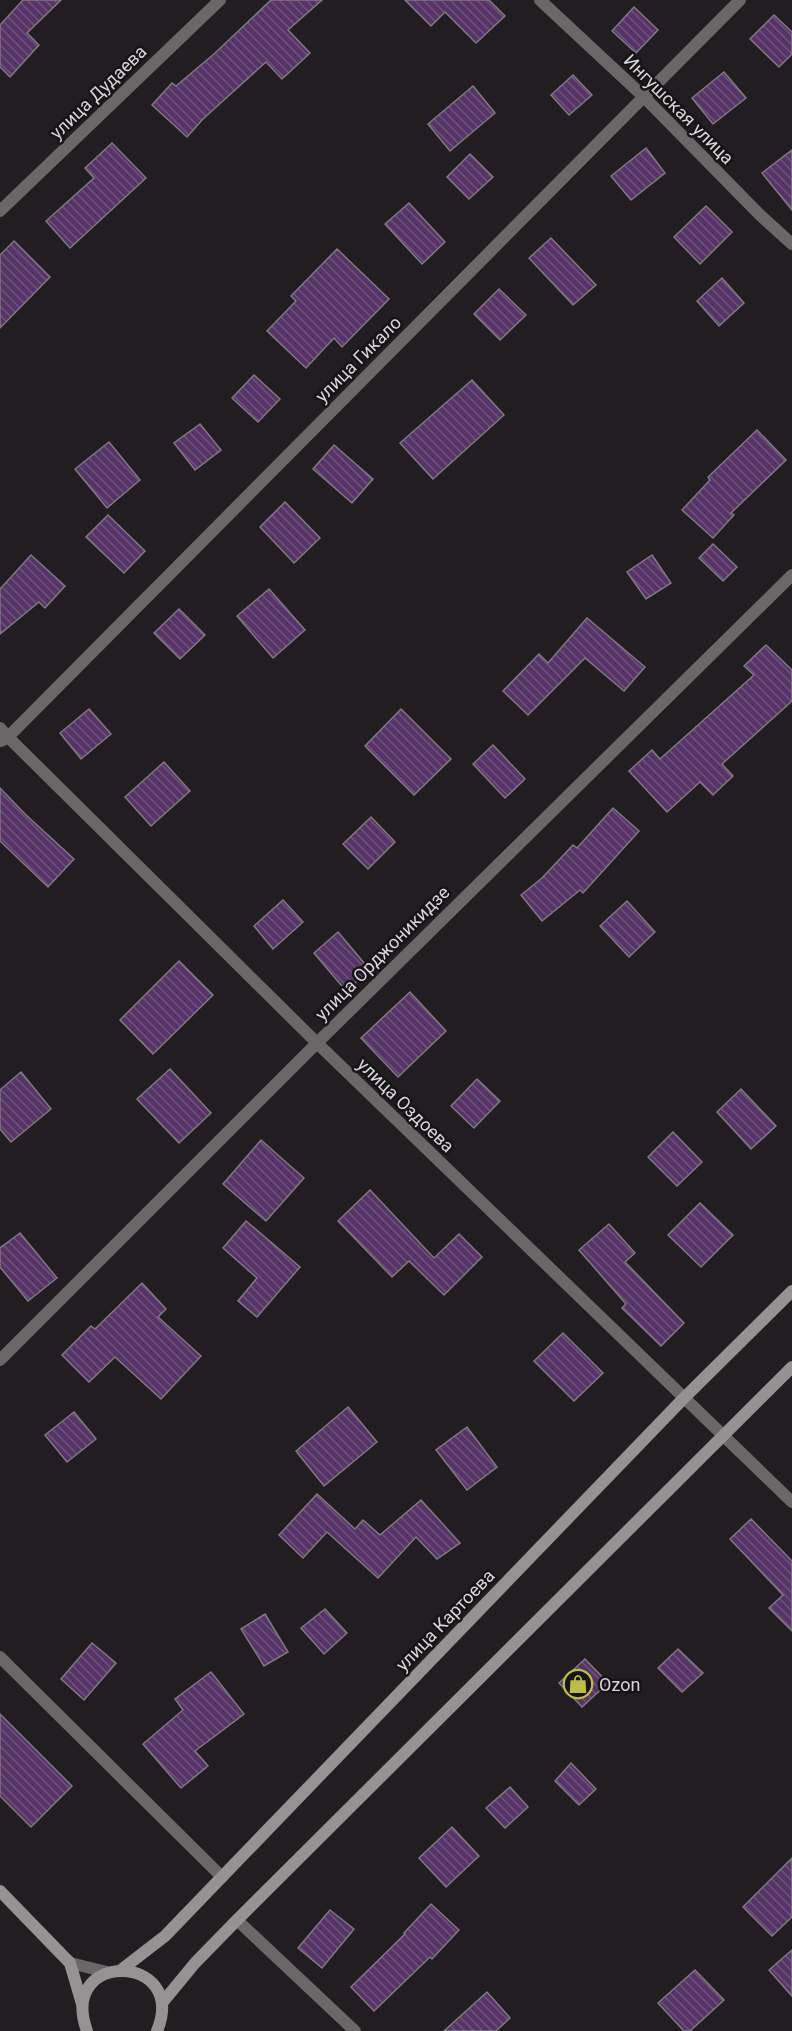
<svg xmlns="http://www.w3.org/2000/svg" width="792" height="2031" viewBox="0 0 792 2031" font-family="Roboto,sans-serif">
  <defs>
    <pattern id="building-back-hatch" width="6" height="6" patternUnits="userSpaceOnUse" patternTransform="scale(1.5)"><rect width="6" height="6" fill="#573467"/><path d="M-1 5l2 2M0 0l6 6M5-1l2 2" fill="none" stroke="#6f517c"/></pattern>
  </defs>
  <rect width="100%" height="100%" fill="#211d21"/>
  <!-- building -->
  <g fill="url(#building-back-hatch)" stroke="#7e7a80" stroke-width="1.5">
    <polygon points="23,0 61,0 27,33 39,45 10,77 0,67 0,25"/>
    <polygon points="271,0 322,0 288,30 310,53 282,79 266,62 203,119 187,137 152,105 172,83 176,86 214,54"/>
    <polygon points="405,0 489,0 505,16 476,43 445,12 431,26"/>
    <polygon points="634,7 658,30 636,53 612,31"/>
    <polygon points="774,15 792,32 792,54 779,67 750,39"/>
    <polygon points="724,72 746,98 713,124 692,98"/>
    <polygon points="573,75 592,95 569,115 551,95"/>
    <polygon points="473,86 495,113 450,151 428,124"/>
    <polygon points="112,143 146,178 70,248 46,221 94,178 85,168"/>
    <polygon points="646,148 665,173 631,200 611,176"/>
    <polygon points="792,150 792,210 762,173"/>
    <polygon points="470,154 493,177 469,199 447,177"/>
    <polygon points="409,203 445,242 422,264 385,224"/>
    <polygon points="706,206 732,232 700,264 674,237"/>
    <polygon points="551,238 596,285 573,305 529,258"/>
    <polygon points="14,241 50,277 0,328 0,255"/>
    <polygon points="337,249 389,299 342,347 334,338 306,368 267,331 296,301 291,296"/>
    <polygon points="722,278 744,303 719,326 697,301"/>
    <polygon points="499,289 526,315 500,340 474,314"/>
    <polygon points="254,375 280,399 258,422 232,398"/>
    <polygon points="472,380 504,415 433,479 400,443"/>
    <polygon points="200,424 221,450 195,470 174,443"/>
    <polygon points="757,430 786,460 731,513 734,515 713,538 682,510 710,480 708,477"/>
    <polygon points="109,442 140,480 107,508 75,469"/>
    <polygon points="334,445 373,479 352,503 313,469"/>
    <polygon points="285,502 320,538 294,563 260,527"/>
    <polygon points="108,515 145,551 124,573 86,537"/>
    <polygon points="713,544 737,567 723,581 699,558"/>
    <polygon points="31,555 65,586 45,608 39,602 0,634 0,589"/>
    <polygon points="652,555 671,583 646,599 627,572"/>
    <polygon points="269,589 305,630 273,658 237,616"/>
    <polygon points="179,609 205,635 180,659 154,633"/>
    <polygon points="587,618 645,667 624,691 585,658 528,715 503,691 539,654 548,663"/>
    <polygon points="766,645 792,670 792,701 722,764 733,776 713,795 700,782 667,812 629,771 652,750 660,759 754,675 744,666"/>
    <polygon points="89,709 111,734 81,759 60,733"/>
    <polygon points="401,709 451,759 414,795 365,746"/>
    <polygon points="493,745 525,779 505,798 473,764"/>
    <polygon points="164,762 190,791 151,826 125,797"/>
    <polygon points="0,788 25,814 74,859 48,887 0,841"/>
    <polygon points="613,808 639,831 583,893 580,890 542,921 521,895 542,878 573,845 577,848"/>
    <polygon points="371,817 395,842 368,869 343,844"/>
    <polygon points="283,900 303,922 273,949 254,926"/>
    <polygon points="627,901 655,932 629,957 600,926"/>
    <polygon points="338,932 370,970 346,991 314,953"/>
    <polygon points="179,961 213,995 153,1054 120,1020"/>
    <polygon points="410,992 446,1031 398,1077 361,1038"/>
    <polygon points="170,1069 211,1113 179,1143 137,1099"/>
    <polygon points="21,1072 51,1109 11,1142 0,1129 0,1090"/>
    <polygon points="477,1079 500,1101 474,1128 451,1106"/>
    <polygon points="741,1089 776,1126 751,1149 717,1112"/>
    <polygon points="673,1132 702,1162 677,1186 648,1157"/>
    <polygon points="261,1140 304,1178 266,1221 223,1184"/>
    <polygon points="370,1190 434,1258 459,1234 482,1257 444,1295 409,1261 392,1277 338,1221"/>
    <polygon points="700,1203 733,1235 701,1267 668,1235"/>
    <polygon points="246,1221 300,1267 257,1317 238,1301 257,1278 223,1248"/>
    <polygon points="609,1224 635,1253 625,1262 684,1323 661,1346 622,1308 626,1304 579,1250"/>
    <polygon points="20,1233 57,1278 28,1301 0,1267 0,1248"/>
    <polygon points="142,1283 166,1309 158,1317 201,1356 161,1399 115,1357 89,1382 62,1355 91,1326 95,1329"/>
    <polygon points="563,1333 603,1373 574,1401 534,1361"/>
    <polygon points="348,1407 377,1442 324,1486 296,1451"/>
    <polygon points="74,1412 96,1439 67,1462 45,1435"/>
    <polygon points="467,1427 497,1467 467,1490 436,1450"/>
    <polygon points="317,1494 355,1529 363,1520 380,1535 421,1500 460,1543 437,1559 416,1537 378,1578 327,1532 303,1558 279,1535"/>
    <polygon points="751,1519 792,1561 792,1631 769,1608 783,1595 730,1539"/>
    <polygon points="325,1609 347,1633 324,1654 301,1628"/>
    <polygon points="265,1614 288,1652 264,1666 241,1629"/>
    <polygon points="92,1643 116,1663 84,1700 61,1679"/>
    <polygon points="678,1649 703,1673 682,1692 658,1668"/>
    <polygon points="585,1659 608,1683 582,1707 559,1683"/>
    <polygon points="211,1672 244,1714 195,1751 208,1766 181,1788 143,1744 183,1710 175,1699"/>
    <polygon points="0,1714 72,1786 31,1827 0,1796"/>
    <polygon points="571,1763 596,1789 579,1805 555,1781"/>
    <polygon points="510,1787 528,1807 505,1828 486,1808"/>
    <polygon points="452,1827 479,1856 446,1887 419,1858"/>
    <polygon points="792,1858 792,1917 772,1936 743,1907"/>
    <polygon points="431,1904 459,1930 432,1959 430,1957 374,2011 351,1987 405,1934 404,1933"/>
    <polygon points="330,1910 354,1929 322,1968 298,1948"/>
    <polygon points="792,1950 792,1996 769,1970"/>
    <polygon points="695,1970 724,2000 690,2031 684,2031 658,2003"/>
    <polygon points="487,1992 510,2018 496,2031 444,2031"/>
  </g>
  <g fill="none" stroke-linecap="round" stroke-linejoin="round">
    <!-- service -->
    <g stroke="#6a6768" stroke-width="12">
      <polyline points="0,1657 222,1877"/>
      <polyline points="237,1920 355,2031"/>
    </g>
    <!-- minor -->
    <g stroke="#6a6768" stroke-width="12">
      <polyline points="540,0 643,96 760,215 792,244"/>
      <polyline points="0,211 220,0"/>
      <polyline points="0,728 8,737 317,1043 792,1502"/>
      <polyline points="1,741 8,737 740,0"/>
      <polyline points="0,1360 317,1043 792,575"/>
    </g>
    <!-- tertiary -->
    <polyline stroke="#6a6768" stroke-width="12" points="70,1963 107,1972"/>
    <!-- secondary -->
    <g stroke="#969192" stroke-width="12">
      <polyline points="0,1891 70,1963 82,2004"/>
      <polyline points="121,1970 165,1936 683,1399 792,1291"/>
      <polyline points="162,2003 195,1963 237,1920 792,1367"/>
      <path d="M87 2031C57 1949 189 1953 157 2031"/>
    </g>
  </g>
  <!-- icons -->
  <defs>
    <g id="shop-ring" transform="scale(1.5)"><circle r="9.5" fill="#171418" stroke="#bbc045" stroke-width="1.5"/><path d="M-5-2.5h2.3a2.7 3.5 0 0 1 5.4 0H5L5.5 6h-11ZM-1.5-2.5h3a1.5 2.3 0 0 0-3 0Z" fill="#bbc045"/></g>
  </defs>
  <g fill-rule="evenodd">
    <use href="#shop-ring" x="578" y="1684"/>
  </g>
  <g text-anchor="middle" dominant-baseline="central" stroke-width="5" stroke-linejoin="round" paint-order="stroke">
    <!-- street labels -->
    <g font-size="18" fill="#d9d6d9" stroke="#171418">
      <text transform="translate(98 92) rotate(-44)">улица Дудаева</text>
      <text transform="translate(679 109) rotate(45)">Ингушская улица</text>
      <text transform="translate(358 359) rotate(-45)">улица Гикало</text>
      <text transform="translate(382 953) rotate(-45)">улица Орджоникидзе</text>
      <text transform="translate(406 1105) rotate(44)">улица Оздоева</text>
      <text transform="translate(445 1620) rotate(-46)">улица Картоева</text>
    </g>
    <!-- poi labels -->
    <g font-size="18" fill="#d9d6d9" stroke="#171418" text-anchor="start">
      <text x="599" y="1684">Ozon</text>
    </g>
  </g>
</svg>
